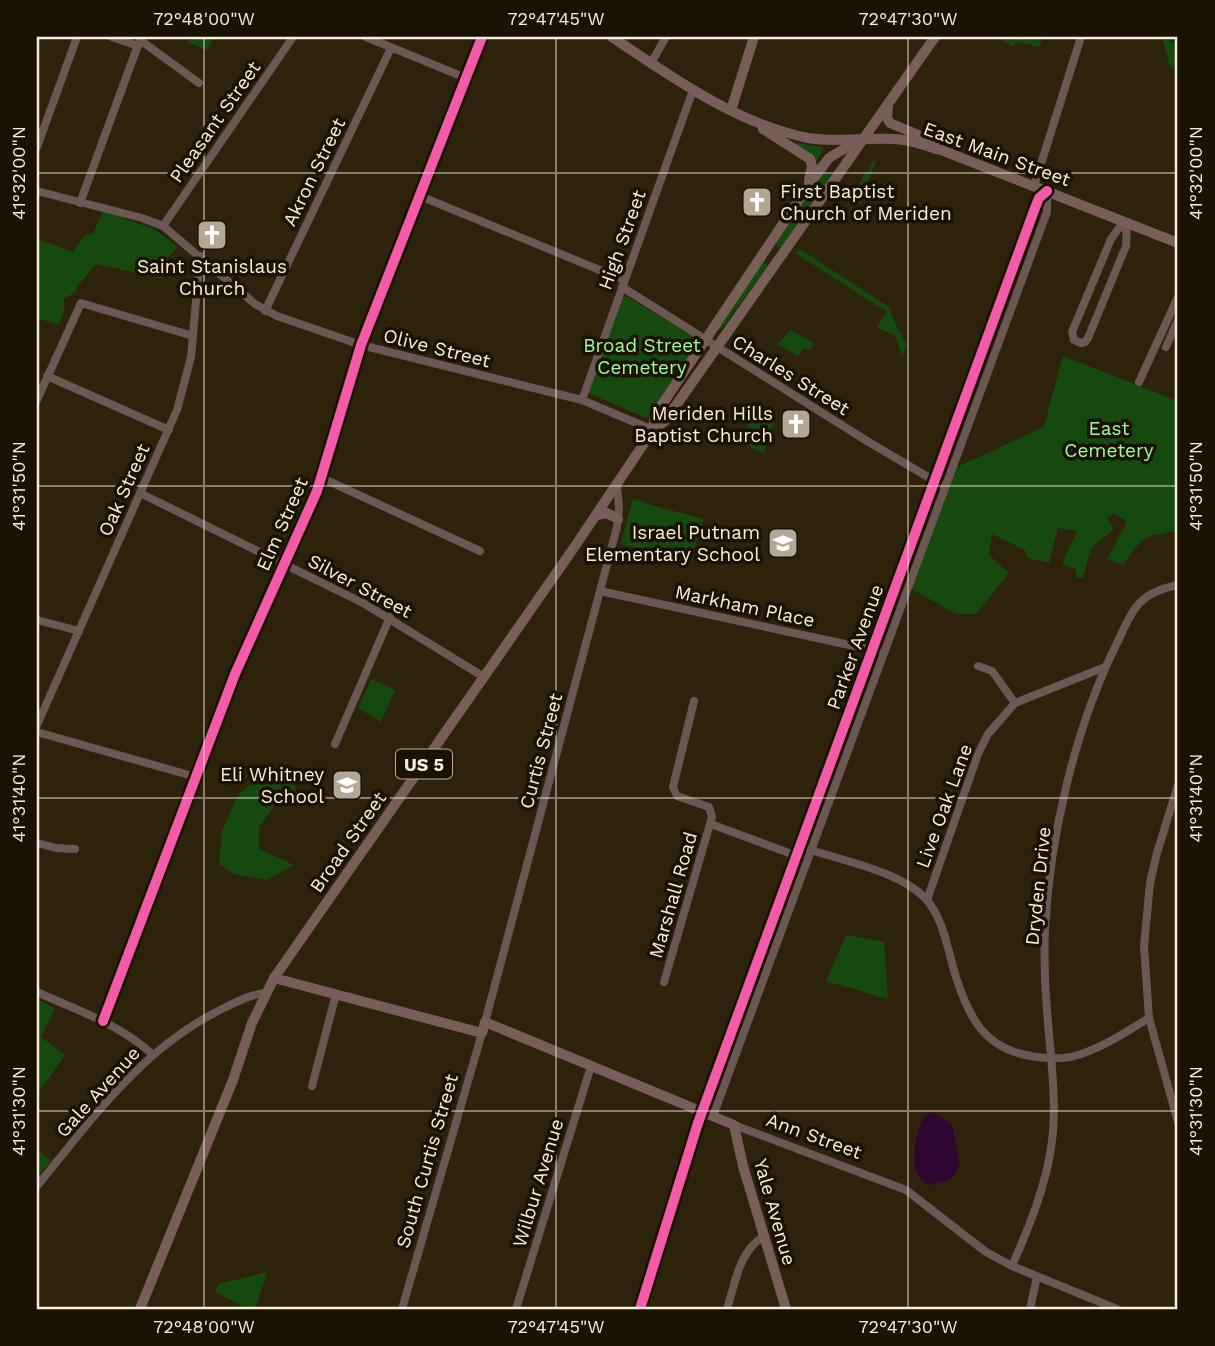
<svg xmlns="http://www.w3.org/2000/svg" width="1215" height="1346" viewBox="0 0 1215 1346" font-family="'Work Sans',sans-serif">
  <rect width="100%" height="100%" fill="#2d230d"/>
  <!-- green -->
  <g fill="#16490d">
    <polygon points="189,37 214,37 207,50 188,42"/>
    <polygon points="1003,37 1042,37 1040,47 1016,42 1014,47 1003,41"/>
    <polygon points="1162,37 1174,43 1178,37 1178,77 1177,69 1170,67"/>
    <polygon points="793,142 824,148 816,162"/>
    <polygon points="876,160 861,204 856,202 851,195 855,191 855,187 861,182 864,173 870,170 871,163"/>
    <polygon points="825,171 829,175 832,174 781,247 777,248 776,242"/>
    <polygon points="103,211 156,230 178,247 168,257 163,279 96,264 76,288 76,292 63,299 65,307 59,325 37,318 37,239 73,252 85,235 93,234"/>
    <polygon points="800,249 889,307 897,328 907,345 902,357 896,337 877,327 887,312 795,253"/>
    <polygon points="763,262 767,264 767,267 720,331 718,328"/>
    <polygon points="626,296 692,336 696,346 649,416 644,417 588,393 623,297"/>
    <polygon points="790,330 814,343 810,350 804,348 798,356 776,343 780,342"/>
    <path d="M1063 356 1178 401V533L1172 531C1165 533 1161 534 1154 535 1140 538 1131 554 1123 565L1107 559 1127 522 1114 513 1107 518 1114 529 1091 548 1083 578 1076 577V570L1062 564 1077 531 1058 528 1049 563 1028 558 1025 550 992 534 989 555 1009 573 976 614H956L912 589 957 467 1044 427Z"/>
    <polygon points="754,411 774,421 764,453 740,443"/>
    <polygon points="633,498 655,506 704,519 690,562 621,544"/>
    <polygon points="371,679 395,690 381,722 358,708"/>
    <polygon points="269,765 294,777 297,801 283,794 259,827 259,849 294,865 267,880 234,874 219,864 222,831 238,795 268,770"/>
    <polygon points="846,935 884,942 888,999 826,981"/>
    <polygon points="37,999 55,1008 41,1037 65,1055 37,1095"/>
    <polygon points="37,1149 51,1161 37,1177"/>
    <polygon points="267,1272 255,1309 248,1309 215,1292 219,1284"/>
  </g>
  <!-- water -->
  <path fill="#2d0530" d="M933 1112 952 1125 960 1166 951 1179 930 1185C904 1175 916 1137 923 1117Z"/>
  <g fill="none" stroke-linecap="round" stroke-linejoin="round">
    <!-- minor -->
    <g stroke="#6b5754" stroke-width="8">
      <polyline points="112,37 138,46"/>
      <polyline points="366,37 466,78"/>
      <polyline points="140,40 199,83"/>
      <polyline points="651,63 666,37"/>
      <polyline points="37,147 77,37"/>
      <polyline points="1034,186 1081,37"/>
      <polyline points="37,191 142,218 163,226 255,304 277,316 361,345 582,400 653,430"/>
      <polyline points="420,196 624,280"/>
      <polyline points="80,203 141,37"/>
      <polygon points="1127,222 1126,246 1088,338 1085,342 1081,343 1074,340 1072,332 1111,239 1118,229"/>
      <polyline points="163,226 293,37"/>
      <polyline points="622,287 867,441 945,487"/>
      <polyline points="265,311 391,48"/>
      <polyline points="1166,347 1178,320"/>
      <polyline points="47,376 169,430"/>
      <polyline points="1139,382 1178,297"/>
      <polyline points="37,400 81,303 193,336"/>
      <polyline points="582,400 693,90"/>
      <polyline points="322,478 480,551"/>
      <polyline points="140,493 365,604 484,677"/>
      <polyline points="600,591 877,651"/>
      <polyline points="37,620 79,631"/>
      <polyline points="978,666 992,671 1015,703"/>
      <polyline points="37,725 177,410 191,357 200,256"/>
      <polyline points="37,732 196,777"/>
      <polyline points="335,744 390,617"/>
      <polyline points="1178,785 1157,853 1150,883 1144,946 1149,1018 1178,1122"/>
      <polyline points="711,824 797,856"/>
      <polyline points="37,843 56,848 75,849"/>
      <path d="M808 849C843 861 899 871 925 898 944 918 948 952 956 977 969 1018 985 1049 1031 1056 1047 1059 1062 1060 1078 1055 1104 1047 1126 1032 1149 1018"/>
      <polyline points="927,900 978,754 988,734 1015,703 1105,667"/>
      <polyline points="664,982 712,817 709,807 677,796 673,787 694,701"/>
      <path d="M37 992C76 1010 120 1024 152 1054"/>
      <polyline points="103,1021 235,674 317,491 361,345 482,37"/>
      <polyline points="485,1022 617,527 619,507 617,486"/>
      <polyline points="312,1086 336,994"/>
      <polyline points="713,1116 1047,212 1047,191"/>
      <polyline points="734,1125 906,1190 986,1252 1012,1266 1117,1309"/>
      <path d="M37 1186C94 1117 142 1047 226 1007 239 1001 251 994 266 993"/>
      <path d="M1012 1266C1029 1227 1047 1184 1052 1141 1056 1112 1053 1084 1051 1056 1047 1014 1043 971 1045 929 1050 835 1075 728 1117 643 1123 631 1128 617 1137 606 1147 593 1163 588 1178 585"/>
      <polyline points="402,1309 482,1033"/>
      <polyline points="516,1309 591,1066"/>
      <polyline points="640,1309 698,1123 1035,208 1039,198 1047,191"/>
      <path d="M727 1309C735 1284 739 1251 763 1237"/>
      <polyline points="1030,1309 1037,1277"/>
    </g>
    <!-- major -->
    <g stroke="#775e58" stroke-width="10">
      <path d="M612 37C672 77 735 123 808 138 837 143 864 137 894 139 910 139 925 146 941 150L1178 243"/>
      <polyline points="888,105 887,118 890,123 935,142"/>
      <polyline points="731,110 754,37"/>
      <polyline points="763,129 810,159 812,166 809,181"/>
      <polyline points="653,430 655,415 811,182 829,158 852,144"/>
      <polyline points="597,515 607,513 618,519"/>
      <polyline points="274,978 482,1033 485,1022 734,1125 743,1166 786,1309"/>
      <polyline points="140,1309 233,1080 252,1023 274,978 573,549 653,430 665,421 935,37"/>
    </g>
    <!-- cycleway casing -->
    <g stroke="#1a1204" stroke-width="15">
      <g id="cycleway">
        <polyline points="103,1021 235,674 317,491 361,345 482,37"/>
        <polyline points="640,1309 698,1123 1035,208 1039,198 1047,191"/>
      </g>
    </g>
    <!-- cycleway -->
    <use href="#cycleway" stroke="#f35aa7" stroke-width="10"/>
  </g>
  <!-- ticks -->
  <path fill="none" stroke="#f9eed9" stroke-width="2" stroke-opacity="0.45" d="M204 37V1309M556 37V1309M908 37V1309M37 173H1178M37 486H1178M37 798H1178M37 1111H1178"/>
  <!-- icons -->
  <defs>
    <g id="church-square" transform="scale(1.575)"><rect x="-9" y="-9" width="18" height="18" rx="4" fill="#b2a792" stroke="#1a1204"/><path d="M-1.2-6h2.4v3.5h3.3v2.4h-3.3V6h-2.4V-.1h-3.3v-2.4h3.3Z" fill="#fff"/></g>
    <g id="school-square" transform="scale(1.575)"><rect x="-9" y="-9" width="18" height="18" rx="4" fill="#b2a792" stroke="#1a1204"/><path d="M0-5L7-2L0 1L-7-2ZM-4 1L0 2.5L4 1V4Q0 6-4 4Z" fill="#fff"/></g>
  </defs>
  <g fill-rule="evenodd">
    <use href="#church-square" x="757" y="202"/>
    <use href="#church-square" x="212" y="235"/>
    <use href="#church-square" x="796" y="424"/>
    <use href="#school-square" x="783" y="543"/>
    <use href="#school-square" x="347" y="785"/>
  </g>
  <g text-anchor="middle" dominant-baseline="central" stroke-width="7" stroke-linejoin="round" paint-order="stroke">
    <!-- shield labels -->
    <rect fill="#1a1204" stroke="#b6ac99" stroke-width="2" x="396" y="749.5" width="56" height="29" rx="5"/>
    <g font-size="18" font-weight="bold" fill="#f9eed9">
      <text x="424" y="764">US 5</text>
    </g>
    <!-- street labels -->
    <g font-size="19" fill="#f9eed9" stroke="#1a1204">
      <text transform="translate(215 122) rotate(-55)">Pleasant Street</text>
      <text transform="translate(997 154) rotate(20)">East Main Street</text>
      <text transform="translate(314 172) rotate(-64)">Akron Street</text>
      <text transform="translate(622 240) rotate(-70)">High Street</text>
      <text transform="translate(437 348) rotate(14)">Olive Street</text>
      <text transform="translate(791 375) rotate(32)">Charles Street</text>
      <text transform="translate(124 490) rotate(-66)">Oak Street</text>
      <text transform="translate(282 524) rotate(-66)">Elm Street</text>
      <text transform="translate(360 586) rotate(28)">Silver Street</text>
      <text transform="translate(745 606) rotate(12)">Markham Place</text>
      <text transform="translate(855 647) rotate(-70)">Parker Avenue</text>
      <text transform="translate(541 751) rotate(-75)">Curtis Street</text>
      <text transform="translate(944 806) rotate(-70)">Live Oak Lane</text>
      <text transform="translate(348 842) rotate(-55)">Broad Street</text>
      <text transform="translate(1038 886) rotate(-84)">Dryden Drive</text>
      <text transform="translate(673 895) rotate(-74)">Marshall Road</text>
      <text transform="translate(98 1092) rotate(-48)">Gale Avenue</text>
      <text transform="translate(814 1136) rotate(20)">Ann Street</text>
      <text transform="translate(427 1161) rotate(-74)">South Curtis Street</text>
      <text transform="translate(538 1183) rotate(-73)">Wilbur Avenue</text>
      <text transform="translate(775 1212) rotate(74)">Yale Avenue</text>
    </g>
    <!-- poi labels -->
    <g font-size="19" fill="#f9eed9" stroke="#1a1204" text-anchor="end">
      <text x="780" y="191" text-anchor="start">First Baptist<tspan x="780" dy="22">Church of Meriden</tspan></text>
      <text x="212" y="266" text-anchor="middle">Saint Stanislaus<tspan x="212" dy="22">Church</tspan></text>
      <text x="773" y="413">Meriden Hills<tspan x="773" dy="22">Baptist Church</tspan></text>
      <text x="760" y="532">Israel Putnam<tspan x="760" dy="22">Elementary School</tspan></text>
      <text x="324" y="774">Eli Whitney<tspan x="324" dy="22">School</tspan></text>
    </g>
    <!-- park labels -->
    <g font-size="19" fill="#a2f998" stroke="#1a1204">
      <text x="642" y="345">Broad Street<tspan x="642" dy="22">Cemetery</tspan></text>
      <text x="1109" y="428">East<tspan x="1109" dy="22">Cemetery</tspan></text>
    </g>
  </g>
  <!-- border -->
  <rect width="1215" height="1346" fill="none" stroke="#1a1204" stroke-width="77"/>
  <rect x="38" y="38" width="1138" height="1270" fill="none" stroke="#f9eed9" stroke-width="2.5"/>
  <g font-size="18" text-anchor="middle" fill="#f9eed9">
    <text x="204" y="25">72°48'00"W</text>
    <text x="556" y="25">72°47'45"W</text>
    <text x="908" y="25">72°47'30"W</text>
    <text transform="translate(19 173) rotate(-90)" y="6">41°32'00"N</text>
    <text transform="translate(1196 173) rotate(-90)" y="6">41°32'00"N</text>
    <text transform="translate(19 486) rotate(-90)" y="6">41°31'50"N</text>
    <text transform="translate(1196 486) rotate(-90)" y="6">41°31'50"N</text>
    <text transform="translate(19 798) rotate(-90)" y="6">41°31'40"N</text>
    <text transform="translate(1196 798) rotate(-90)" y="6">41°31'40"N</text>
    <text transform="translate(19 1111) rotate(-90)" y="6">41°31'30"N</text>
    <text transform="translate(1196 1111) rotate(-90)" y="6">41°31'30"N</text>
    <text x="204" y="1333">72°48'00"W</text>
    <text x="556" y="1333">72°47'45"W</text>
    <text x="908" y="1333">72°47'30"W</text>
  </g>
</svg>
